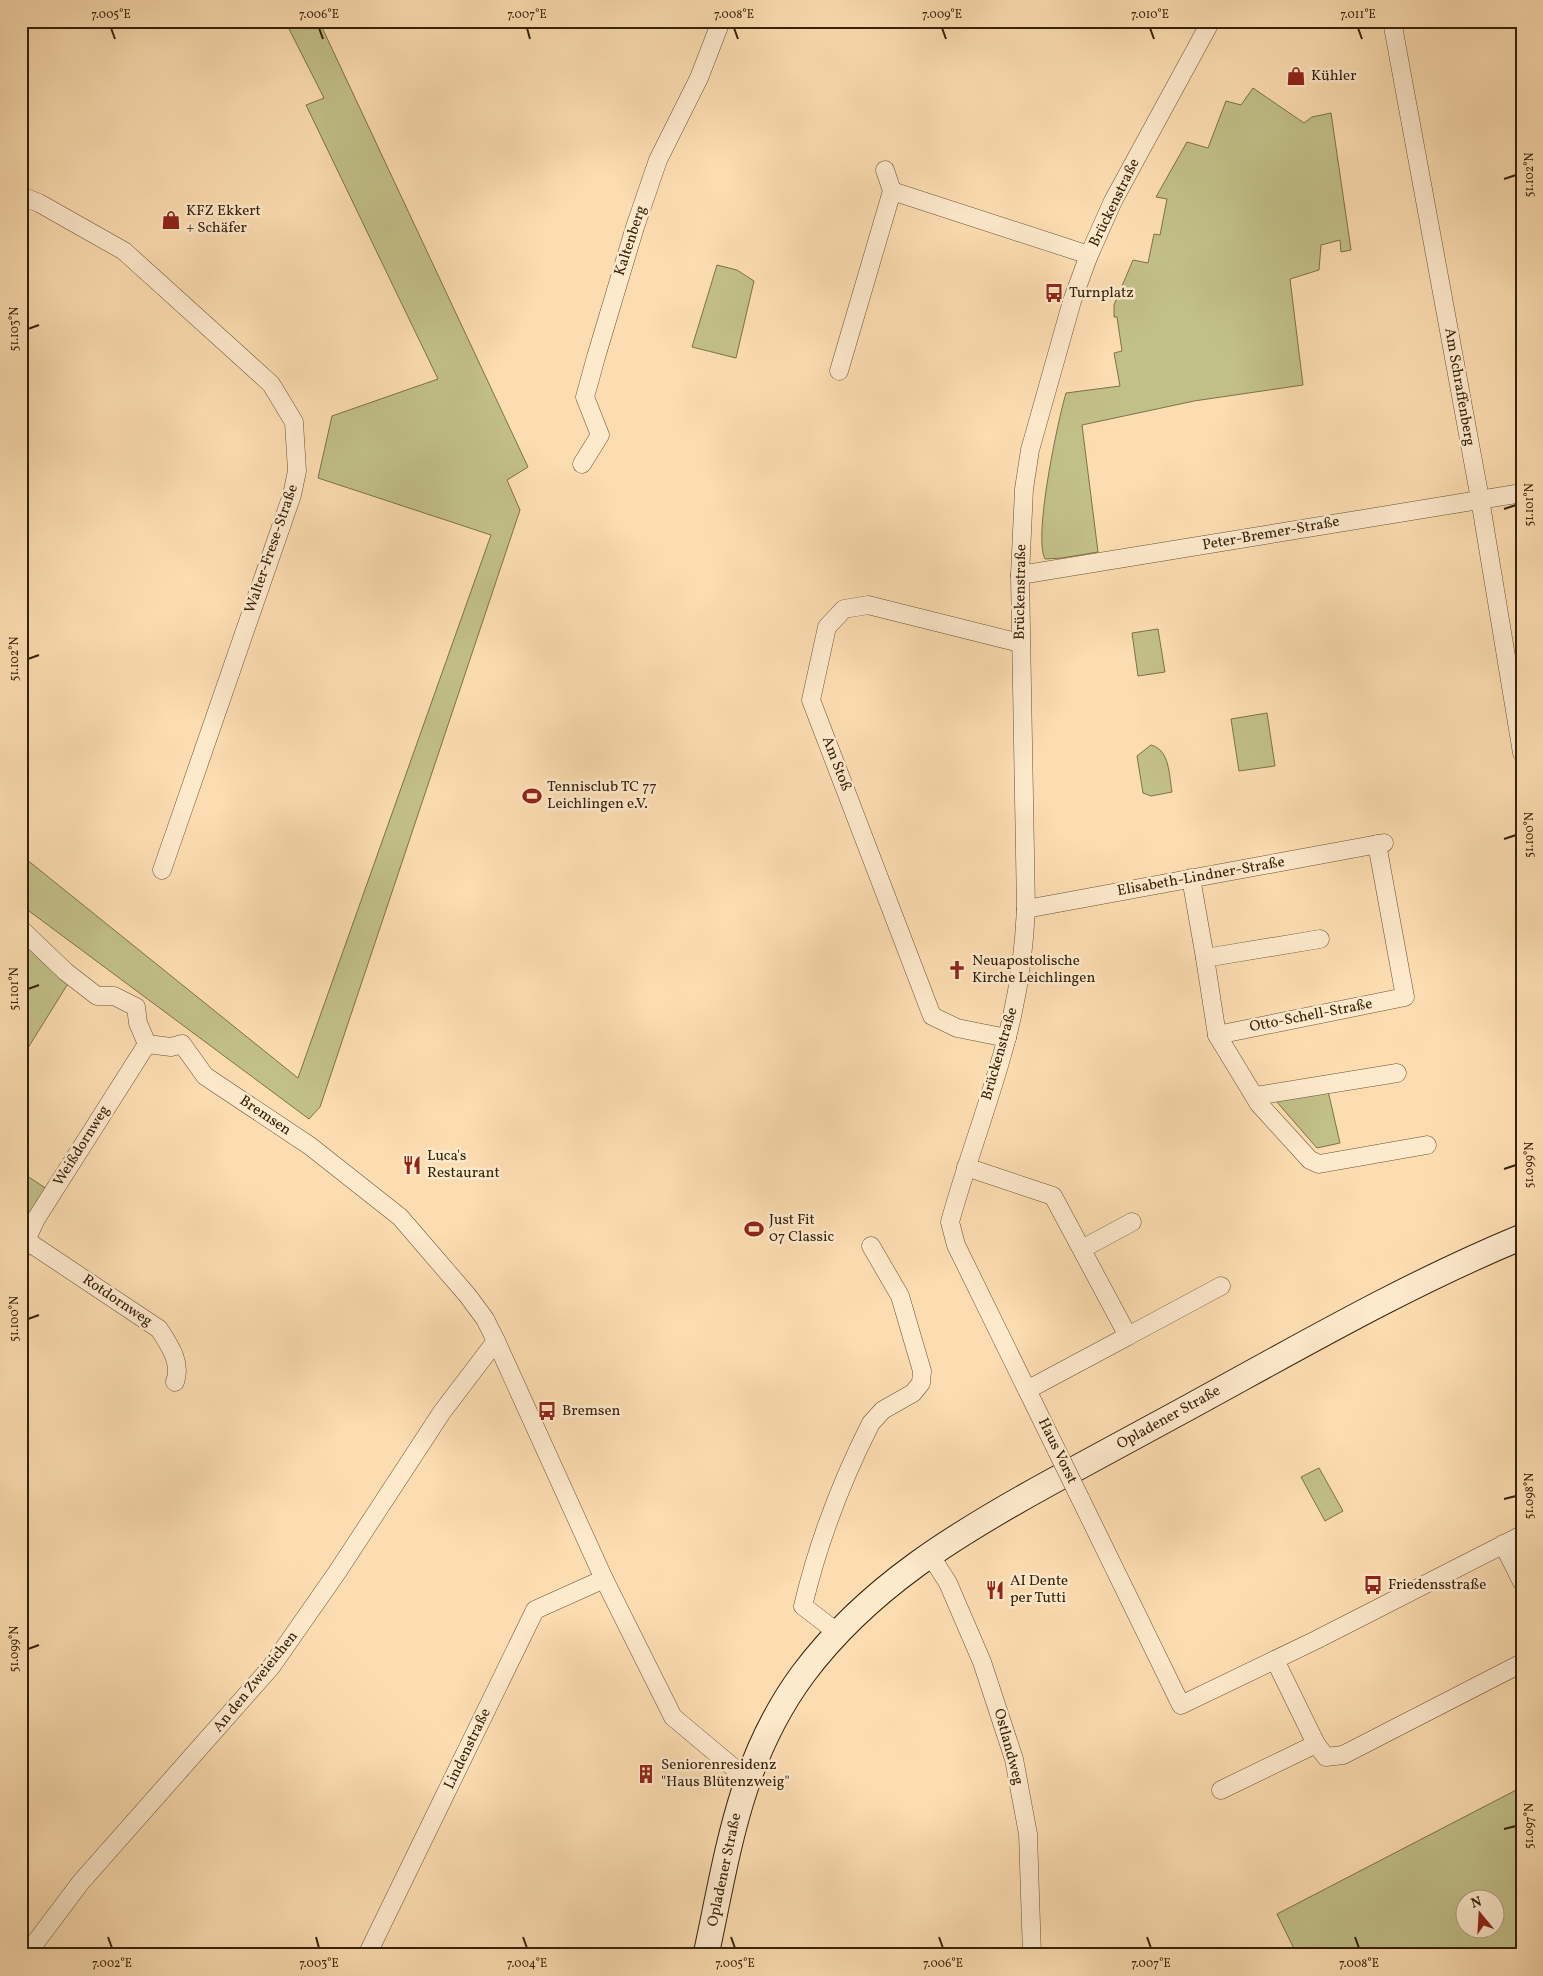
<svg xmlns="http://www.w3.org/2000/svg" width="1543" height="1976" viewBox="0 0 1543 1976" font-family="Vollkorn,serif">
  <rect width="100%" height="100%" fill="#fcddb1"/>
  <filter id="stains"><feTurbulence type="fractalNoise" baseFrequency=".004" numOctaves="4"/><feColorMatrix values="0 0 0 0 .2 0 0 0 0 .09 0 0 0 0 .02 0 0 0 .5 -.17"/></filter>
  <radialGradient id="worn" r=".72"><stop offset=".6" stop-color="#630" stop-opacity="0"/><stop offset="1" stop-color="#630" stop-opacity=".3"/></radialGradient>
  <!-- green -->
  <g fill="#c2c089" stroke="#7c714a" fill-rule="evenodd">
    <polygon points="285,21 319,21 528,467 507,480 520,510 320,1107 309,1119 21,905 21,855 298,1078 491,535 318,478 332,416 438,379 306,105 324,98"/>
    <path d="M1253 88 1304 123 1312 117 1331 113 1351 250 1341 252 1340 240 1321 245 1319 270 1290 279 1303 385 1194 401 1082 425 1098 552 1062 558 1045 559C1033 537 1058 420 1066 393L1120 386 1114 353 1122 351 1117 317H1114V305L1133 260 1148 263 1154 234 1160 235 1167 199 1156 197 1187 142 1208 148 1226 101 1241 105Z"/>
    <polygon points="717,265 737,270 754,281 736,358 692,347"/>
    <polygon points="1158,629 1165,672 1138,676 1132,633"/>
    <polygon points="1267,713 1275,766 1239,771 1231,719"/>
    <path d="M1151 745C1170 750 1169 775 1172 792L1151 796 1143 793 1137 756Z"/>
    <polygon points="21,942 69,982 21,1059"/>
    <polygon points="1328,1091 1340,1143 1317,1148 1276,1101"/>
    <polygon points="21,1172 53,1193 21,1248"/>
    <polygon points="1319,1468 1343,1511 1325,1521 1301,1477"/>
    <path d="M1522 1787V1955H1297L1277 1914ZM1466 1898H1496V1928H1466Z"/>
  </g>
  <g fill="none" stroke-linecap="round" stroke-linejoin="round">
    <!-- minor casing -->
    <g stroke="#675134" stroke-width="19">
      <g id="minor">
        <polyline points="1392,21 1480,499 1522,753"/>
        <polyline points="892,191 1089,255"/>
        <polyline points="21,196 39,203 124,251 271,384 294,422 297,471 292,495 162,870"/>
        <polyline points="839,371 892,191 885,170"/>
        <polyline points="582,464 600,435 585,397 596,357 635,227 658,160 699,78 721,21"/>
        <polyline points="1020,575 1522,493"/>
        <polyline points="1191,878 1205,958"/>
        <polyline points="1026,909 1384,843"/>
        <polyline points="21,929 66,972 97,996 114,996 136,1007 138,1023 147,1044 171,1047 182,1044 205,1076 310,1146 400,1217 468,1296 485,1319 496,1341 604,1579 673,1717 747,1779"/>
        <polyline points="1320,939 1205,958 1217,1035 1259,1104 1310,1160 1319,1164 1427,1145"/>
        <polyline points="1217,1035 1405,997 1377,844"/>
        <polyline points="1007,1038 957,1028 932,1016 811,700 827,627 844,609 868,605 1020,643"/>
        <polyline points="1256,1096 1397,1073"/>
        <polyline points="966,1167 1053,1196 1128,1336 1221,1286"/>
        <path d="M27 1241 159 1329C169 1345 182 1362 175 1382"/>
        <polyline points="1082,1249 1132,1222"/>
        <polyline points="21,1251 36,1219 147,1044"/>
        <polyline points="1027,1390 1128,1336"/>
        <path d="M1057 1451 956 1245 950 1222C967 1160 991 1099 1007 1037 1018 995 1024 953 1026 909L1020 575 1024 489 1030 450 1072 301 1089 255 1113 201 1211 21"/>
        <polyline points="1080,1498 1181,1705 1316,1640 1522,1535"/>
        <polyline points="1503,1544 1522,1582"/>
        <polyline points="929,1553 948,1583 982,1662 1014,1759 1028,1834 1032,1955"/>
        <path d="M838 1633 803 1606C818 1543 842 1480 871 1423L883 1410 913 1393 921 1383 922 1371 900 1296 871 1246"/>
        <polyline points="1275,1660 1316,1744 1326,1757 1343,1755 1522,1663"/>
        <polyline points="1221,1790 1316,1744"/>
        <polyline points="26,1955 81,1882 271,1667 338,1571 442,1412 496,1341"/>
        <polyline points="367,1955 535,1610 604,1579"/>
      </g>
    </g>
    <!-- secondary casing -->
    <g stroke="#35220b" stroke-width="27">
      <path id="secondary" d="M706 1955C728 1853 739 1761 803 1674 868 1587 958 1533 1051 1482 1099 1456 1146 1430 1193 1405 1301 1346 1408 1284 1522 1237"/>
    </g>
    <!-- minor -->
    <use href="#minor" stroke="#fde9cc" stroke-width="18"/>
    <!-- secondary -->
    <use href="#secondary" stroke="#fde9cc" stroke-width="25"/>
    <!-- minor-bridge casing -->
    <g stroke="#675134" stroke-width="19" stroke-linecap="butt">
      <polyline id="minor-bridge" points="1057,1451 1080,1498"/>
    </g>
    <!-- minor-bridge -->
    <use href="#minor-bridge" stroke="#fde9cc" stroke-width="18"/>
  </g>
  <!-- ticks -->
  <path fill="none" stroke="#35220b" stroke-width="2" d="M111 28 115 39M319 28 323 39M527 28 530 39M734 28 738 39M942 28 946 39M1150 28 1154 39M1358 28 1362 39M1504 179 1516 175M28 329 39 325M1504 509 1516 505M28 659 39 655M1504 839 1516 835M28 989 39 985M1504 1169 1516 1165M28 1319 39 1315M1504 1499 1516 1496M28 1649 39 1645M1504 1829 1516 1826M108 1937 112 1948M316 1937 319 1948M523 1937 527 1948M731 1937 735 1948M939 1937 943 1948M1147 1937 1151 1948M1355 1937 1359 1948"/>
  <!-- icons -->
  <defs>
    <g id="shop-bare" transform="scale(1.5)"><path d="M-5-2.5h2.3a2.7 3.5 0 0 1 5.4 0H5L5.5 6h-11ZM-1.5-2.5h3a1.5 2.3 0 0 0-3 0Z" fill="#8f2418" stroke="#fde9cc" stroke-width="2.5" paint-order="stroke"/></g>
    <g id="bus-bare" transform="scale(1.5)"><path d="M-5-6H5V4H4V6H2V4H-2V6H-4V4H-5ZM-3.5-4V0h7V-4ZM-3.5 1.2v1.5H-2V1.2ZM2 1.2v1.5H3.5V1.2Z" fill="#8f2418" stroke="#fde9cc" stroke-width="2.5" paint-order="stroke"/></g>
    <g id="stadium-bare" transform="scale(1.5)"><path d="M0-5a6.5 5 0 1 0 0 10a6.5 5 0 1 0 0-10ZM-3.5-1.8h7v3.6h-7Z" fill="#8f2418" stroke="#fde9cc" stroke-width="2.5" paint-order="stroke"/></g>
    <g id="church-bare" transform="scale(1.5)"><path d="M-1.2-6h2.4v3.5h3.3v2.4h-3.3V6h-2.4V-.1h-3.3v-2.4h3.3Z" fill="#8f2418" stroke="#fde9cc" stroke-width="2.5" paint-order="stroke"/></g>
    <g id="restaurant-bare" transform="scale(1.5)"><path d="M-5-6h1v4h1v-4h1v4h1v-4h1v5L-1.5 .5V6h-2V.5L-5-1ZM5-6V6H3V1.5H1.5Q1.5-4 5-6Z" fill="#8f2418" stroke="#fde9cc" stroke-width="2.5" paint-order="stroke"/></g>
    <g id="building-bare" transform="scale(1.5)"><path d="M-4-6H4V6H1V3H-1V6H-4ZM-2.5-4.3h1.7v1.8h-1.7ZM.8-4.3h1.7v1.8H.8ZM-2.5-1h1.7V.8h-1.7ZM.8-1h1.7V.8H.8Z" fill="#8f2418" stroke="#fde9cc" stroke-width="2.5" paint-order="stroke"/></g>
  </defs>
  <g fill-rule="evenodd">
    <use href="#shop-bare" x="1296" y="76"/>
    <use href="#shop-bare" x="171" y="220"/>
    <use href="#bus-bare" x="1054" y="293"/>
    <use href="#stadium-bare" x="532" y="796"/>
    <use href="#church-bare" x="957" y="970"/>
    <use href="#restaurant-bare" x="412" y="1165"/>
    <use href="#stadium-bare" x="754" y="1229"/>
    <use href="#bus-bare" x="547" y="1411"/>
    <use href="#bus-bare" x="1373" y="1585"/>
    <use href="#restaurant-bare" x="995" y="1590"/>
    <use href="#building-bare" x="646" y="1774"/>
  </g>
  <g text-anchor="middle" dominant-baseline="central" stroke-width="5" stroke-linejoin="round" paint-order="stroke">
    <!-- poi labels -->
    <g font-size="15" fill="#35220b" stroke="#fde9cc" text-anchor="start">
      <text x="1311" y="76">Kühler</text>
      <text x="186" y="211">KFZ Ekkert<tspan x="186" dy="17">+ Schäfer</tspan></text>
      <text x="1069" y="293">Turnplatz</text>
      <text x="547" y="787">Tennisclub TC 77<tspan x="547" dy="17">Leichlingen e.V.</tspan></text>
      <text x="972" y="961">Neuapostolische<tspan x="972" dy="17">Kirche Leichlingen</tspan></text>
      <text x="427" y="1156">Luca's<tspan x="427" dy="17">Restaurant</tspan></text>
      <text x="769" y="1220">Just Fit<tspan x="769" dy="17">07 Classic</tspan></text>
      <text x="562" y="1411">Bremsen</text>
      <text x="1010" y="1581">AI Dente<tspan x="1010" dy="17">per Tutti</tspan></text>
      <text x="1388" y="1585">Friedensstraße</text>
      <text x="661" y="1765">Seniorenresidenz<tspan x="661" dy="17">"Haus Blütenzweig"</tspan></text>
    </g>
    <!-- street labels -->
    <g font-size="15" fill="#35220b" stroke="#fde9cc">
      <text transform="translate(1115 203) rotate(-64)">Brückenstraße</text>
      <text transform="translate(631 241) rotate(-72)">Kaltenberg</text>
      <text transform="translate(1459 387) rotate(80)">Am Schraffenberg</text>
      <text transform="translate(1271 534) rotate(-10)">Peter-Bremer-Straße</text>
      <text transform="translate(272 549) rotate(-71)">Walter-Frese-Straße</text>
      <text transform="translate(1021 592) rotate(-89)">Brückenstraße</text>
      <text transform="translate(836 764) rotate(69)">Am Stoß</text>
      <text transform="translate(1201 877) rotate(-10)">Elisabeth-Lindner-Straße</text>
      <text transform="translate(1311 1016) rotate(-11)">Otto-Schell-Straße</text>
      <text transform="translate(1000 1054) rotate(-74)">Brückenstraße</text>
      <text transform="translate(265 1116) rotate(34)">Bremsen</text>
      <text transform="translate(82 1146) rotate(-58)">Weißdornweg</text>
      <text transform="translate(117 1301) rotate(34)">Rotdornweg</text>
      <text transform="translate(1169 1418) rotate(-29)">Opladener Straße</text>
      <text transform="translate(1057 1451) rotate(64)">Haus Vorst</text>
      <text transform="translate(256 1682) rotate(-51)">An den Zweieichen</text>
      <text transform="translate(1008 1747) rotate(75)">Ostlandweg</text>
      <text transform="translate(468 1749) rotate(-64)">Lindenstraße</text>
      <text transform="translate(725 1870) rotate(-78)">Opladener Straße</text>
    </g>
  </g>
  <!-- margin -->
  <rect width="1543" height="1976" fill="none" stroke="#fcddb1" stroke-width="55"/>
  <!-- north arrow -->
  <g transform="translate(1480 1914) rotate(342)"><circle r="24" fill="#fde9cc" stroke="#ad997f"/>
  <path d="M0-4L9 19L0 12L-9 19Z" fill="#8f2418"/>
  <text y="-8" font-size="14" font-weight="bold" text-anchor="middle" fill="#35220b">N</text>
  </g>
  <rect x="28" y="28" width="1488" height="1920" fill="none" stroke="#35220b" stroke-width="2"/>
  <g font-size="12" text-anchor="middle" fill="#35220b">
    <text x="111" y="18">7.005°E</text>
    <text x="319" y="18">7.006°E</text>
    <text x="527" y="18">7.007°E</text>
    <text x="734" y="18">7.008°E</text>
    <text x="942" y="18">7.009°E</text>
    <text x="1150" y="18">7.010°E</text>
    <text x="1358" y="18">7.011°E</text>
    <text transform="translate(1529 175) rotate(-90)" y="4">51.102°N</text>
    <text transform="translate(14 329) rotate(-90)" y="4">51.103°N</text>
    <text transform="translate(1529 505) rotate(-90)" y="4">51.101°N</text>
    <text transform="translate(14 659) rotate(-90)" y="4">51.102°N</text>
    <text transform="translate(1529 835) rotate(-90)" y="4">51.100°N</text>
    <text transform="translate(14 989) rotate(-90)" y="4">51.101°N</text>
    <text transform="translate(1529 1165) rotate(-90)" y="4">51.099°N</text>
    <text transform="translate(14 1319) rotate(-90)" y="4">51.100°N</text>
    <text transform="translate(1529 1496) rotate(-90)" y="4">51.098°N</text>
    <text transform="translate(14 1649) rotate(-90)" y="4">51.099°N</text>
    <text transform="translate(1529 1826) rotate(-90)" y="4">51.097°N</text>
    <text x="112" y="1967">7.002°E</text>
    <text x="319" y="1967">7.003°E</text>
    <text x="527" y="1967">7.004°E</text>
    <text x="735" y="1967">7.005°E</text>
    <text x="943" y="1967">7.006°E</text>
    <text x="1151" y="1967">7.007°E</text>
    <text x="1359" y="1967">7.008°E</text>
  </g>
  <rect width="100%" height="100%" filter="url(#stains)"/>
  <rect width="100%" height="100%" fill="url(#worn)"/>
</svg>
